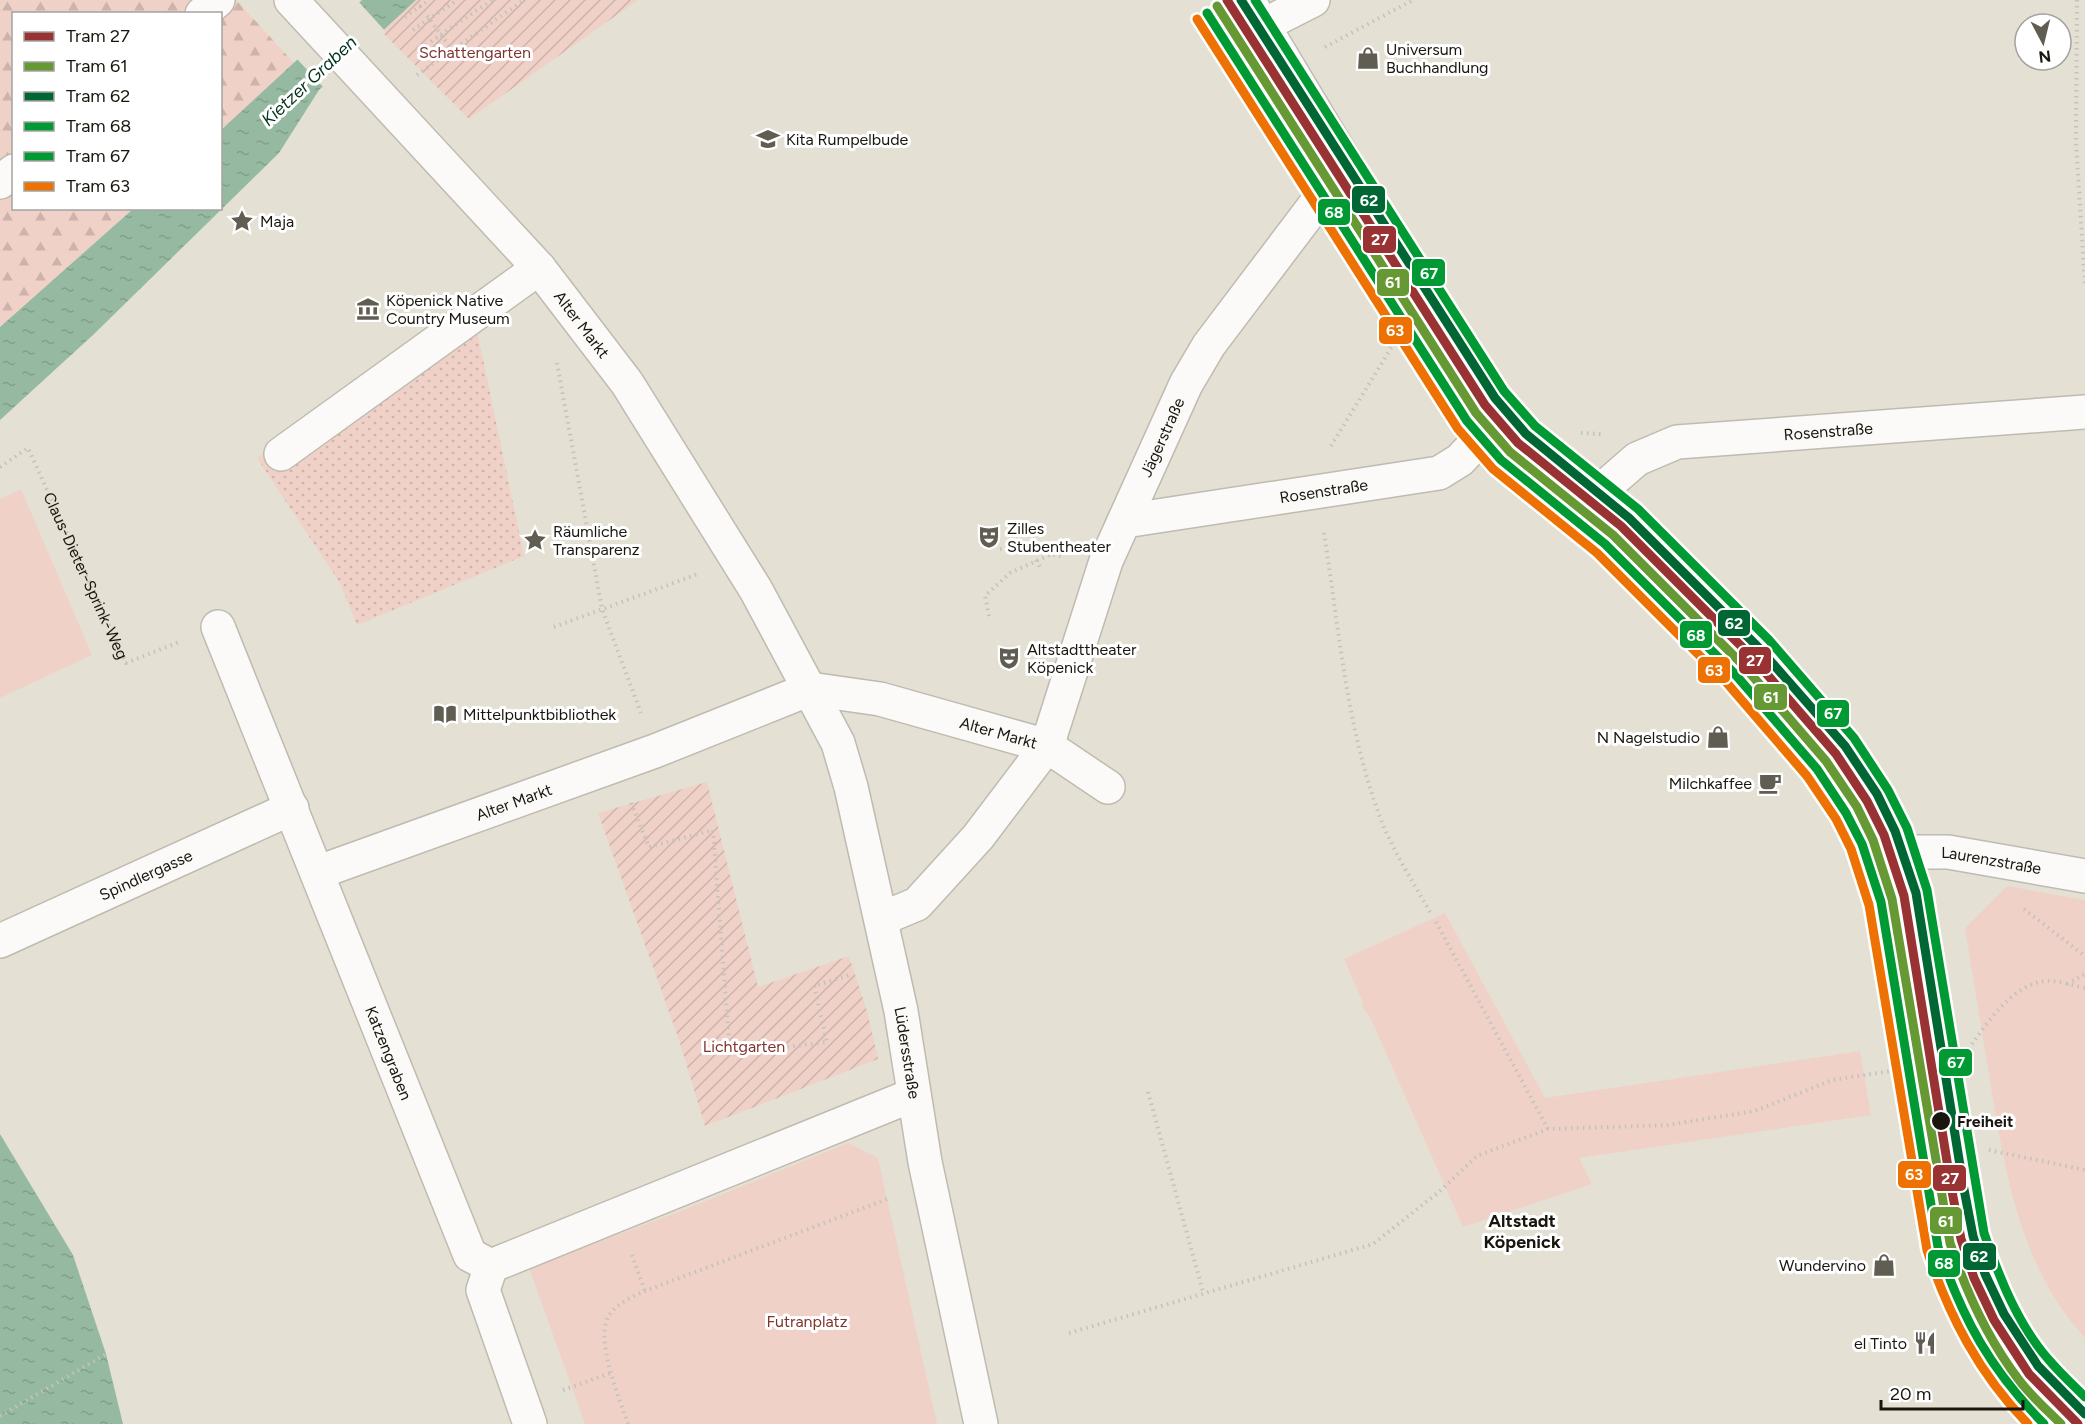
<svg xmlns="http://www.w3.org/2000/svg" width="2085" height="1424" viewBox="0 0 2085 1424" font-family="Figtree,sans-serif">
  <defs>
    <pattern id="grass-dots" width="8" height="8" patternUnits="userSpaceOnUse" patternTransform="scale(1.5)"><rect width="8" height="8" fill="#f0d1c8"/><path d="M2 2h.1M6 6h.1" fill="none" stroke="#cdb3ab" stroke-width="1.8" stroke-linecap="round"/></pattern>
    <pattern id="forest-firs" width="22" height="20" patternUnits="userSpaceOnUse" patternTransform="scale(1.5)"><rect width="22" height="20" fill="#f0d1c8"/><path d="M5 1l3.5 6h-7zM16 11l3.5 6h-7z" fill="#cdb3ab"/></pattern>
    <pattern id="garden-furrows" width="10" height="10" patternUnits="userSpaceOnUse" patternTransform="scale(1.5)"><rect width="10" height="10" fill="#f0d1c8"/><path d="M-1 1l2-2M0 10L10 0M9 11l2-2" fill="none" stroke="#cdb3ab"/></pattern>
    <pattern id="water-ripples" width="26" height="14" patternUnits="userSpaceOnUse" patternTransform="scale(1.5)"><rect width="26" height="14" fill="#96baa1"/><path d="M2 4q2-2 4 0t4 0M15 11q2-2 4 0t4 0" fill="none" stroke="#819f89"/></pattern>
  </defs>
  <rect width="100%" height="100%" fill="#e4e0d3"/>
  <!-- grass -->
  <polygon fill="url(#grass-dots)" points="476,326 524,556 357,625 340,583 257,458"/>
  <!-- forest -->
  <polygon fill="url(#forest-firs)" points="0,0 236,0 295,64 221,130 220,14 14,14 14,208 133,209 0,327"/>
  <!-- park -->
  <g fill="#f0d1c8">
    <polygon points="21,489 92,655 0,698 0,499"/>
    <path d="M2007 886 2085 900V1338C2020 1267 2005 1172 1990 1081 1982 1030 1973 979 1965 928Z"/>
    <polygon points="1445,913 1545,1098 1860,1051 1871,1115 1579,1158 1592,1184 1463,1227 1371,1019 1362,1006 1364,1005 1344,959"/>
    <polygon points="848,1143 878,1158 937,1424 585,1424 529,1268 681,1211"/>
  </g>
  <!-- garden -->
  <g fill="url(#garden-furrows)">
    <polygon points="416,0 638,0 469,119 382,32"/>
    <polygon points="707,782 758,987 849,956 867,1011 878,1059 705,1126 679,1040 598,813"/>
  </g>
  <!-- water -->
  <g fill="url(#water-ripples)">
    <polygon points="362,0 416,0 319,90 279,153 93,335 0,420 0,327 133,209 220,208 221,130"/>
    <polygon points="0,1134 73,1255 106,1354 123,1424 0,1424"/>
  </g>
  <!-- pier -->
  <polygon fill="#e4e0d3" points="357,0 386,32 325,89 296,58"/>
  <g fill="none" stroke-linecap="round" stroke-linejoin="round">
    <!-- minor casing -->
    <g stroke="#bfbbb1" stroke-width="36">
      <g id="minor">
        <path id="s2" d="M291 0 539 268 627 383 756 590 838 743 851 787 901 1011 925 1162 981 1424"/>
        <path d="M1248 0 1499 418C1529 447 1562 471 1592 499 1663 566 1731 635 1795 708 1837 757 1883 802 1900 866 1916 952 1927 1040 1942 1126 1947 1150 1947 1174 1952 1198 1972 1293 2009 1362 2085 1423"/>
        <polyline points="202,14 218,0"/>
        <polyline points="1264,25 1313,0"/>
        <polyline points="0,182 14,171"/>
        <polyline points="281,454 539,268"/>
        <path id="s3" d="M1591 499 1637 459 1677 442 2085 412"/>
        <path id="s4" d="M1125 521 1439 473 1460 460 1499 418"/>
        <path id="s5" d="M218 627 470 1255 491 1266"/>
        <path id="s6" d="M1896 852H1948L2085 876"/>
        <path id="s7" d="M319 872 655 751 810 689 880 699 1047 746 1108 787"/>
        <path id="s8" d="M881 919 917 904 978 837 1047 746 1106 561 1186 384 1209 345 1346 164"/>
        <path id="s9" d="M0 941 292 808"/>
        <polyline points="491,1266 913,1095"/>
        <polyline points="491,1266 483,1290 530,1424"/>
      </g>
    </g>
    <!-- path -->
    <g stroke="#c3c2bd" stroke-width="4" stroke-dasharray="1.5 4.5" stroke-linecap="butt">
      <polyline points="2077,0 2076,142 2085,285"/>
      <polyline points="420,6 452,50"/>
      <polyline points="405,17 429,0"/>
      <polyline points="413,30 457,0"/>
      <polyline points="426,45 492,0"/>
      <polyline points="1325,47 1413,0"/>
      <polyline points="417,75 524,0"/>
      <polyline points="557,363 602,609 641,713"/>
      <polyline points="1581,433 1601,434"/>
      <polyline points="1331,446 1399,335"/>
      <path id="s1" d="M0 467 28 448 126 663 179 642"/>
      <path d="M1324 533C1339 628 1346 726 1380 817 1392 850 1414 883 1431 914"/>
      <polyline points="1000,549 1030,546 1052,554"/>
      <polyline points="1036,560 1041,569"/>
      <polyline points="989,616 985,596 1010,573 1052,554 1063,557"/>
      <polyline points="554,627 698,574"/>
      <polyline points="631,803 649,847 713,830 730,1054 827,1042 814,986 850,975"/>
      <polyline points="2024,909 2085,956"/>
      <polyline points="1436,922 1548,1129"/>
      <polyline points="2067,984 2085,974"/>
      <path d="M1972 1044C1990 1019 2015 982 2048 981 2060 981 2074 986 2085 988"/>
      <polyline points="1148,1092 1203,1292"/>
      <polyline points="1989,1150 2085,1170"/>
      <polyline points="632,1255 645,1291"/>
      <polyline points="1069,1333 1373,1244 1440,1191 1477,1156 1548,1129 1668,1125 1755,1111 1832,1080 1891,1071"/>
      <polyline points="563,1390 611,1373"/>
      <polyline points="0,1416 106,1354"/>
      <path d="M628 1424C620 1400 593 1336 610 1314 618 1303 633 1296 645 1291L890 1198"/>
    </g>
    <!-- minor -->
    <use href="#minor" stroke="#fbfaf8" stroke-width="33"/>
    <!-- tram-1 casing -->
    <g stroke="#fff" stroke-width="14">
      <polyline id="tram-1" points="1227,0 1485,405 1518,443 1621,526 1752,657 1836,754 1867,801 1884,835 1904,896 1951,1186 1961,1239 1974,1278 1994,1320 2029,1374 2078,1424"/>
    </g>
    <!-- tram-2 casing -->
    <g stroke="#fff" stroke-width="14">
      <path id="tram-2" d="M1217 6 1476 413 1510 452 1613 535 1743 665 1826 761 1857 807 1873 840 1892 899 1950 1243C1966 1292 1987 1338 2019 1380 2031 1396 2047 1410 2061 1424"/>
    </g>
    <!-- tram-3 casing -->
    <g stroke="#fff" stroke-width="14">
      <polyline id="tram-3" points="1241,0 1495,398 1526,434 1629,518 1760,649 1845,746 1877,794 1895,831 1916,893 1963,1184 1973,1236 1985,1274 2004,1314 2038,1366 2085,1414"/>
    </g>
    <!-- tram-4 casing -->
    <g stroke="#fff" stroke-width="14">
      <path id="tram-4" d="M1207 13 1467 421 1501 460 1605 544 1734 673 1817 769 1846 813 1862 844 1881 902 1938 1247C1963 1320 1990 1369 2044 1424"/>
    </g>
    <!-- tram-5 casing -->
    <g stroke="#fff" stroke-width="14">
      <path id="tram-5" d="M1255 0 1504 391 1535 426 1638 509 1769 640 1854 738 1888 790 1907 828 1927 890 1984 1233C1999 1277 2018 1325 2049 1360 2060 1373 2073 1385 2085 1397"/>
    </g>
    <!-- tram-6 casing -->
    <g stroke="#fff" stroke-width="14">
      <path id="tram-6" d="M1197 19 1458 429 1493 469 1597 553 1726 682 1807 776 1836 819 1851 849 1869 905 1927 1250C1949 1316 1979 1374 2028 1424"/>
    </g>
    <!-- tram-1 -->
    <use href="#tram-1" stroke="#933" stroke-width="9"/>
    <!-- tram-2 -->
    <use href="#tram-2" stroke="#693" stroke-width="9"/>
    <!-- tram-3 -->
    <use href="#tram-3" stroke="#063" stroke-width="9"/>
    <!-- tram-4 -->
    <use href="#tram-4" stroke="#093" stroke-width="9"/>
    <!-- tram-5 -->
    <use href="#tram-5" stroke="#093" stroke-width="9"/>
    <!-- tram-6 -->
    <use href="#tram-6" stroke="#ee7203" stroke-width="9"/>
  </g>
  <!-- icons -->
  <defs>
    <g id="shop-bare" transform="scale(1.8)"><path d="M-5-2.5h2.3a2.7 3.5 0 0 1 5.4 0H5L5.5 6h-11ZM-1.5-2.5h3a1.5 2.3 0 0 0-3 0Z" fill="#605d53" stroke="#fff" stroke-width="2.5" paint-order="stroke"/></g>
    <g id="school-bare" transform="scale(1.8)"><path d="M0-5L7-2L0 1L-7-2ZM-4 1L0 2.5L4 1V4Q0 6-4 4Z" fill="#605d53" stroke="#fff" stroke-width="2.5" paint-order="stroke"/></g>
    <g id="sight-bare" transform="scale(1.8)"><path d="M0-6L1.8-2.2L6-1.7L2.9 1.2L3.7 5.4L0 3.3L-3.7 5.4L-2.9 1.2L-6-1.7L-1.8-2.2Z" fill="#605d53" stroke="#fff" stroke-width="2.5" paint-order="stroke"/></g>
    <g id="museum-bare" transform="scale(1.8)"><path d="M0-6L6-3V-2H-6V-3ZM-5-1h2V3h-2ZM-1-1h2V3h-2ZM3-1h2V3H3ZM-6 4H6V6H-6Z" fill="#605d53" stroke="#fff" stroke-width="2.5" paint-order="stroke"/></g>
    <g id="theatre-bare" transform="scale(1.8)"><path d="M-5-5.5Q0-4 5-5.5V0Q5 5 0 6Q-5 5-5 0ZM-3.3-2.5H-1v1.5H-3.3ZM1-2.5H3.3v1.5H1ZM-2.8 1Q0 5.5 2.8 1Z" fill="#605d53" stroke="#fff" stroke-width="2.5" paint-order="stroke"/></g>
    <g id="library-bare" transform="scale(1.8)"><path d="M-6-4Q-3-5.5-.7-3.5V5Q-3 3-6 4ZM6-4Q3-5.5 .7-3.5V5Q3 3 6 4Z" fill="#605d53" stroke="#fff" stroke-width="2.5" paint-order="stroke"/></g>
    <g id="cafe-bare" transform="scale(1.8)"><path d="M-5.5-4.5H6V0H3Q3 3.5 0 3.5H-2.5Q-5.5 3.5-5.5 0ZM3-3.2v2h1.7v-2ZM-6 4.5H4V6H-6Z" fill="#605d53" stroke="#fff" stroke-width="2.5" paint-order="stroke"/></g>
    <g id="restaurant-bare" transform="scale(1.8)"><path d="M-5-6h1v4h1v-4h1v4h1v-4h1v5L-1.5 .5V6h-2V.5L-5-1ZM5-6V6H3V1.5H1.5Q1.5-4 5-6Z" fill="#605d53" stroke="#fff" stroke-width="2.5" paint-order="stroke"/></g>
  </defs>
  <g fill-rule="evenodd">
    <use href="#shop-bare" x="1368" y="58"/>
    <use href="#school-bare" x="768" y="139"/>
    <use href="#sight-bare" x="242" y="221"/>
    <use href="#museum-bare" x="368" y="309"/>
    <use href="#theatre-bare" x="989" y="537"/>
    <use href="#sight-bare" x="535" y="540"/>
    <use href="#theatre-bare" x="1009" y="658"/>
    <use href="#library-bare" x="445" y="714"/>
    <use href="#shop-bare" x="1718" y="737"/>
    <use href="#cafe-bare" x="1770" y="783"/>
    <use href="#shop-bare" x="1884" y="1265"/>
    <use href="#restaurant-bare" x="1925" y="1343"/>
  </g>
  <!-- markers -->
  <circle fill="#19160e" stroke="#fff" stroke-width="2" cx="1941" cy="1121" r="10"/>
  <g text-anchor="middle" dominant-baseline="central" stroke-width="6" stroke-linejoin="round" paint-order="stroke">
    <!-- poi labels -->
    <g font-size="16" fill="#19160e" stroke="#fff" text-anchor="start">
      <text x="1386" y="49">Universum<tspan x="1386" dy="18">Buchhandlung</tspan></text>
      <text x="786" y="139">Kita Rumpelbude</text>
      <text x="260" y="221">Maja</text>
      <text x="386" y="300">Köpenick Native<tspan x="386" dy="18">Country Museum</tspan></text>
      <text x="1007" y="528">Zilles<tspan x="1007" dy="18">Stubentheater</tspan></text>
      <text x="553" y="531">Räumliche<tspan x="553" dy="18">Transparenz</tspan></text>
      <text x="1027" y="649">Altstadttheater<tspan x="1027" dy="18">Köpenick</tspan></text>
      <text x="463" y="714">Mittelpunktbibliothek</text>
      <text x="1700" y="737" text-anchor="end">N Nagelstudio</text>
      <text x="1752" y="783" text-anchor="end">Milchkaffee</text>
      <text x="1866" y="1265" text-anchor="end">Wundervino</text>
      <text x="1907" y="1343" text-anchor="end">el Tinto</text>
    </g>
    <!-- park labels -->
    <g font-size="16" fill="#7e3530" stroke="#fff">
      <text x="475" y="52">Schattengarten</text>
      <text x="744" y="1046">Lichtgarten</text>
      <text x="807" y="1321">Futranplatz</text>
    </g>
    <!-- street labels -->
    <g font-size="16" fill="#19160e" stroke="#fff">
      <text stroke="none"><textPath href="#s2" startOffset="436">Alter Markt</textPath></text>
      <text stroke="none"><textPath href="#s3" startOffset="256">Rosenstraße</textPath></text>
      <text stroke="none"><textPath href="#s8" startOffset="574">Jägerstraße</textPath></text>
      <text stroke="none"><textPath href="#s4" startOffset="201">Rosenstraße</textPath></text>
      <text stroke="none"><textPath href="#s1" startOffset="174">Claus-Dieter-Sprink-Weg</textPath></text>
      <text stroke="none"><textPath href="#s7" startOffset="718">Alter Markt</textPath></text>
      <text stroke="none"><textPath href="#s7" startOffset="207">Alter Markt</textPath></text>
      <text stroke="none"><textPath href="#s6" startOffset="96">Laurenzstraße</textPath></text>
      <text stroke="none"><textPath href="#s9" startOffset="160">Spindlergasse</textPath></text>
      <text stroke="none"><textPath href="#s5" startOffset="459">Katzengraben</textPath></text>
      <text stroke="none"><textPath href="#s2" startOffset="1245">Lüdersstraße</textPath></text>
    </g>
    <!-- stop labels -->
    <g font-size="16" font-weight="bold" fill="#19160e" stroke="#fff" text-anchor="start">
      <text x="1957" y="1121">Freiheit</text>
    </g>
    <!-- water labels -->
    <g font-size="18" font-style="italic" fill="#04321e" stroke="#fff">
      <text transform="translate(309 81) rotate(-43)">Kietzer Graben</text>
    </g>
    <!-- neighbourhood labels -->
    <g font-size="18" font-weight="bold" fill="#19160e" stroke="#fff">
      <text x="1522" y="1221">Altstadt<tspan x="1522" dy="21">Köpenick</tspan></text>
    </g>
  </g>
  <g stroke="#fff" stroke-width="2">
    <rect x="1351" y="185" width="35" height="29" rx="6" fill="#063"/>
    <rect x="1317" y="198" width="34" height="28" rx="6" fill="#093"/>
    <rect x="1362" y="225" width="35" height="29" rx="6" fill="#933"/>
    <rect x="1411" y="258" width="35" height="29" rx="6" fill="#093"/>
    <rect x="1376" y="268" width="34" height="29" rx="6" fill="#693"/>
    <rect x="1378" y="316" width="35" height="29" rx="6" fill="#ee7203"/>
    <rect x="1717" y="609" width="34" height="28" rx="6" fill="#063"/>
    <rect x="1679" y="620" width="34" height="29" rx="6" fill="#093"/>
    <rect x="1738" y="646" width="34" height="29" rx="6" fill="#933"/>
    <rect x="1697" y="656" width="34" height="28" rx="6" fill="#ee7203"/>
    <rect x="1753" y="683" width="35" height="28" rx="6" fill="#693"/>
    <rect x="1816" y="699" width="34" height="29" rx="6" fill="#093"/>
    <rect x="1938" y="1048" width="35" height="29" rx="6" fill="#093"/>
    <rect x="1897" y="1160" width="35" height="29" rx="6" fill="#ee7203"/>
    <rect x="1932" y="1164" width="35" height="28" rx="6" fill="#933"/>
    <rect x="1929" y="1206" width="34" height="29" rx="6" fill="#693"/>
    <rect x="1962" y="1242" width="35" height="29" rx="6" fill="#063"/>
    <rect x="1927" y="1249" width="34" height="29" rx="6" fill="#093"/>
  </g>
  <g font-size="16" text-anchor="middle" font-weight="bold" fill="#fff">
    <text x="1369" y="206">62</text>
    <text x="1334" y="218">68</text>
    <text x="1380" y="245">27</text>
    <text x="1429" y="279">67</text>
    <text x="1393" y="288">61</text>
    <text x="1395" y="336">63</text>
    <text x="1734" y="629">62</text>
    <text x="1696" y="641">68</text>
    <text x="1755" y="666">27</text>
    <text x="1714" y="676">63</text>
    <text x="1771" y="703">61</text>
    <text x="1833" y="719">67</text>
    <text x="1956" y="1068">67</text>
    <text x="1914" y="1180">63</text>
    <text x="1950" y="1184">27</text>
    <text x="1946" y="1227">61</text>
    <text x="1979" y="1262">62</text>
    <text x="1944" y="1269">68</text>
  </g>
  <!-- legend -->
  <rect x="12" y="12" width="210" height="198" fill="#ffffff" stroke="#a3a29f" stroke-width="1.5"/>
  <rect x="24" y="32" width="30" height="9" fill="#993333" stroke="#a3a29f" stroke-width="1.5"/>
  <text x="66" y="42" font-size="18" fill="#19160e">Tram 27</text>
  <rect x="24" y="62" width="30" height="9" fill="#669933" stroke="#a3a29f" stroke-width="1.5"/>
  <text x="66" y="72" font-size="18" fill="#19160e">Tram 61</text>
  <rect x="24" y="92" width="30" height="9" fill="#006633" stroke="#a3a29f" stroke-width="1.5"/>
  <text x="66" y="102" font-size="18" fill="#19160e">Tram 62</text>
  <rect x="24" y="122" width="30" height="9" fill="#009933" stroke="#a3a29f" stroke-width="1.5"/>
  <text x="66" y="132" font-size="18" fill="#19160e">Tram 68</text>
  <rect x="24" y="152" width="30" height="9" fill="#009933" stroke="#a3a29f" stroke-width="1.5"/>
  <text x="66" y="162" font-size="18" fill="#19160e">Tram 67</text>
  <rect x="24" y="182" width="30" height="9" fill="#ee7203" stroke="#a3a29f" stroke-width="1.5"/>
  <text x="66" y="192" font-size="18" fill="#19160e">Tram 63</text>
  <!-- north arrow -->
  <g transform="translate(2043 42) rotate(173)"><circle r="28" fill="#ffffff" stroke="#a3a29f" stroke-width="1.5"/>
  <path d="M0-4.5L10 22L0 15L-10 22Z" fill="#605d53"/>
  <text y="-9" font-size="16" font-weight="bold" text-anchor="middle" fill="#19160e">N</text>
  </g>
  <!-- scale -->
  <path d="M1881 1400v9h142v-9" fill="none" stroke="#19160e" stroke-width="3"/>
  <text x="1890" y="1400" font-size="18" fill="#19160e" stroke="#ffffff" stroke-width="4.5" paint-order="stroke">20 m</text>
</svg>
